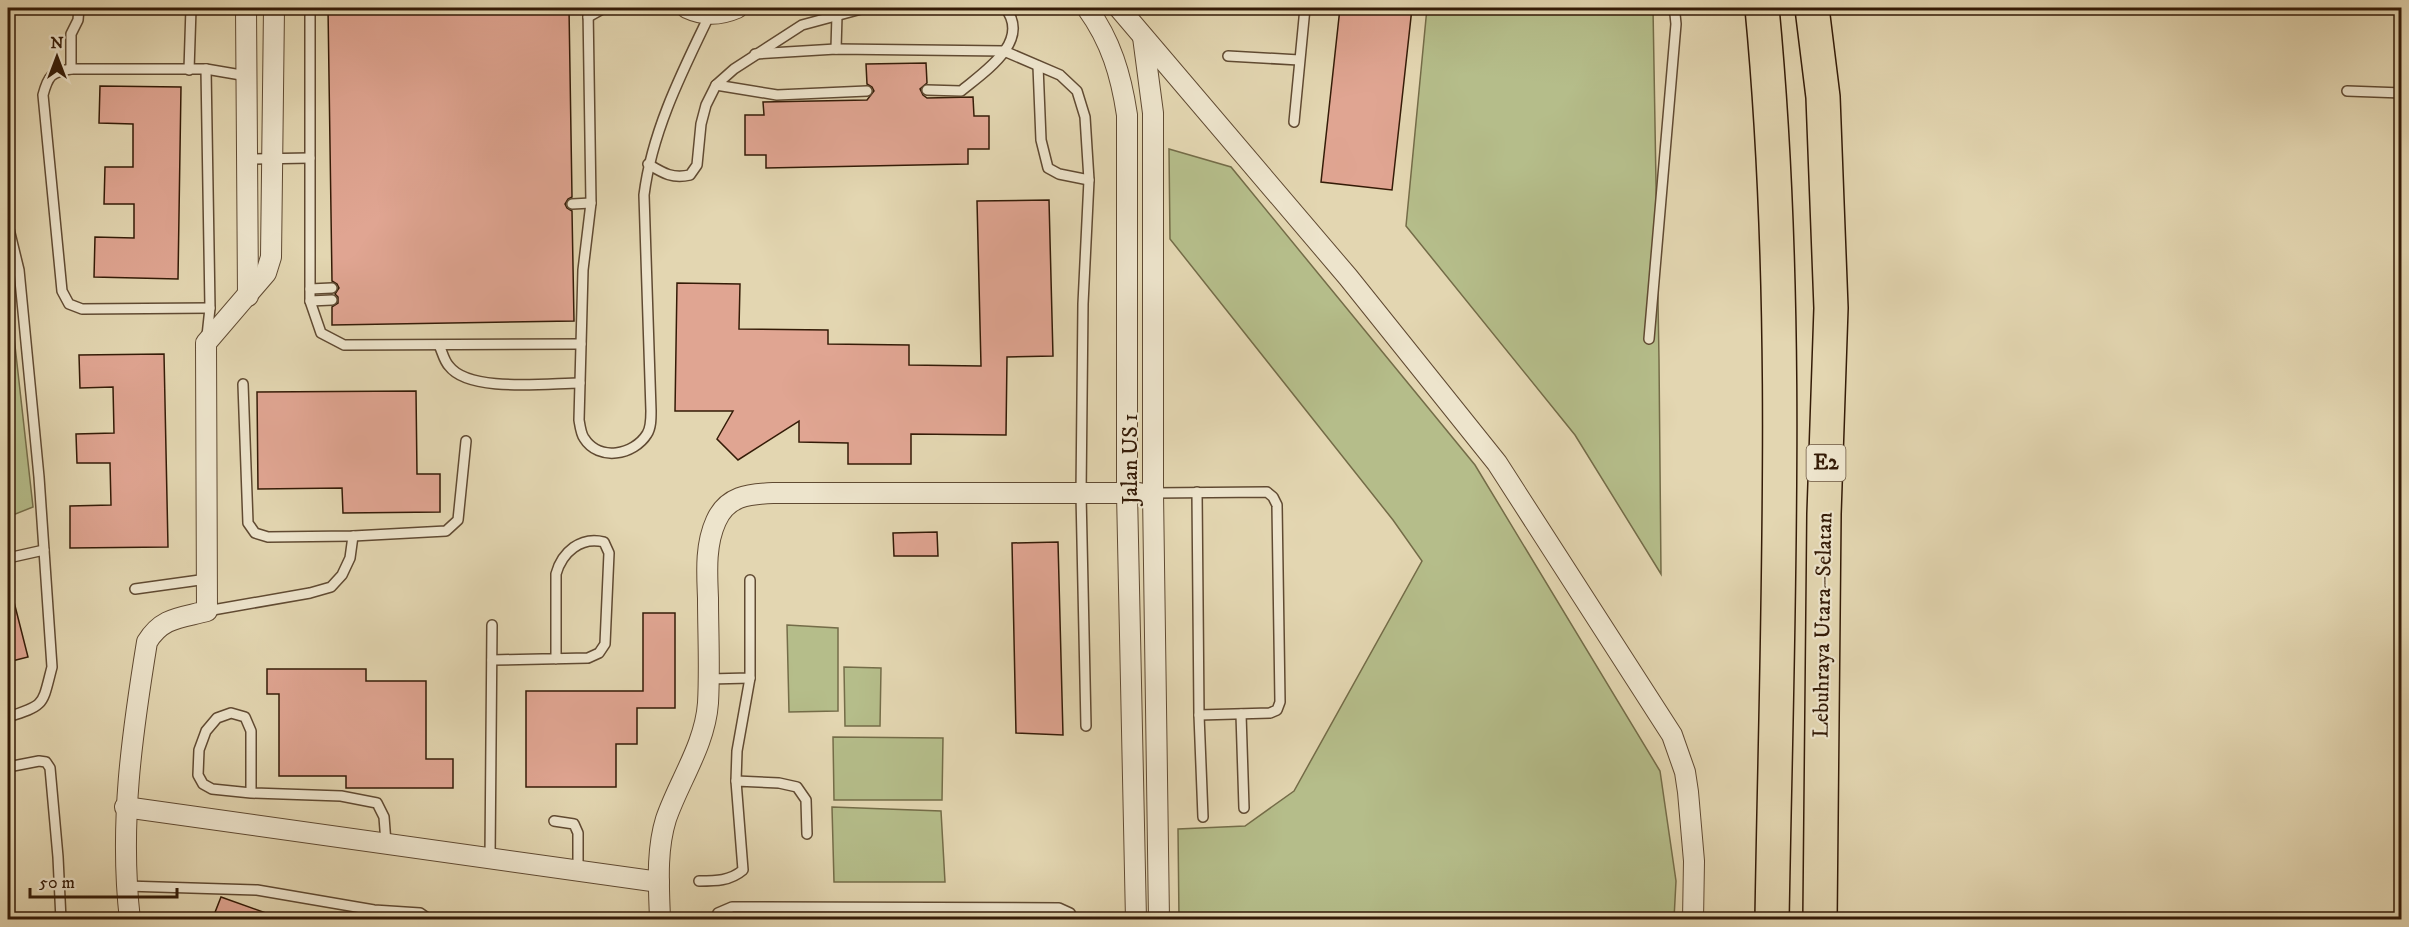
<svg xmlns="http://www.w3.org/2000/svg" width="2409" height="927" viewBox="0 0 2409 927" font-family="'IM FELL DW Pica',serif">
  <rect width="100%" height="100%" fill="#e3d6b1"/>
  <filter id="stains"><feTurbulence type="fractalNoise" baseFrequency=".00333" numOctaves="4"/><feColorMatrix values="0 0 0 0 .2 0 0 0 0 .09 0 0 0 0 .02 0 0 0 .5 -.17"/></filter>
  <radialGradient id="worn" r=".72"><stop offset=".6" stop-color="#630" stop-opacity="0"/><stop offset="1" stop-color="#630" stop-opacity=".3"/></radialGradient>
  <!-- green -->
  <g fill="#b5bd8a" stroke="#746c48" stroke-width="1.5">
    <polygon points="1427,8 1653,8 1659,359 1661,574 1575,435 1406,226"/>
    <polygon points="1169,149 1231,167 1475,465 1660,771 1676,881 1674,919 1179,919 1178,829 1245,826 1294,791 1422,561 1393,520 1170,239"/>
    <polygon points="8,283 33,507 8,517"/>
    <polygon points="787,625 838,628 838,711 789,712"/>
    <polygon points="844,667 881,668 880,726 845,726"/>
    <polygon points="833,737 943,738 942,800 834,800"/>
    <polygon points="832,807 941,811 945,882 834,882"/>
  </g>
  <!-- building -->
  <g fill="#e0a592" stroke="#341b07" stroke-width="1.5">
    <polygon points="328,8 569,8 572,197 568,199 565,204 567,208 572,211 574,321 332,325 332,307 338,303 338,297 335,294 339,288 337,284 332,281"/>
    <polygon points="1340,8 1412,8 1392,190 1321,182"/>
    <polygon points="926,63 927,83 920,89 923,95 927,98 973,97 974,116 989,116 989,149 968,149 968,164 766,168 766,155 745,155 745,115 764,115 763,102 867,100 874,91 872,87 867,84 866,64"/>
    <polygon points="100,86 181,87 178,279 94,277 95,237 134,238 134,204 104,204 105,167 133,167 133,124 99,123"/>
    <polygon points="1049,200 1053,356 1007,357 1006,435 911,434 911,464 848,464 848,443 799,442 799,421 738,460 717,439 733,411 675,411 677,283 740,284 739,329 828,330 828,344 909,345 909,365 981,366 977,201"/>
    <polygon points="164,354 168,547 70,548 70,506 111,505 110,463 77,463 76,434 114,433 113,387 80,388 79,355"/>
    <polygon points="416,391 417,474 440,474 440,512 343,513 342,488 258,489 257,392"/>
    <polygon points="937,532 938,556 894,556 893,533"/>
    <polygon points="1058,542 1063,735 1016,733 1012,543"/>
    <polygon points="13,598 28,657 8,662 8,599"/>
    <polygon points="643,613 675,613 675,708 637,708 637,744 616,744 616,787 526,787 526,691 643,691"/>
    <polygon points="267,669 366,669 366,681 426,681 426,759 453,759 453,788 346,788 346,776 279,776 279,694 267,694"/>
    <polygon points="221,897 277,917 276,920 212,920"/>
  </g>
  <g fill="none" stroke-linecap="round" stroke-linejoin="round">
    <!-- service casing -->
    <g stroke="#604a32" stroke-width="12">
      <g id="service">
        <polyline points="310,8 310,301 321,333 344,345 581,344"/>
        <path d="M588 8 591 203 583 270 579 420C580 426 581 434 584 438 599 462 634 455 647 434 651 428 651 419 651 411L644 195C652 131 682 72 710 14"/>
        <polyline points="588,17 604,8"/>
        <polyline points="836,49 837,15"/>
        <polyline points="755,54 836,49 1004,51 1060,75 1077,91 1085,117 1089,180 1083,304 1081,494 1086,726"/>
        <polyline points="1228,56 1299,60"/>
        <polyline points="1038,66 1041,140 1048,168 1059,174 1089,180"/>
        <polyline points="71,69 71,34 78,20 79,8"/>
        <polyline points="206,69 210,308 207,336"/>
        <polyline points="189,70 191,8"/>
        <polyline points="716,85 777,95 867,91"/>
        <path d="M927 90 961 91C984 72 1032 41 1005 8"/>
        <polyline points="2347,91 2402,93"/>
        <polyline points="1294,122 1305,8"/>
        <polyline points="247,159 310,158"/>
        <path d="M648 164C663 173 672 179 690 175L697 165 701 124 706 105 716 85 734 69 802 25 865 8"/>
        <polyline points="572,204 591,203"/>
        <path d="M8 225 19 270 39 477 52 667C42 705 46 705 8 717"/>
        <polyline points="310,289 332,288"/>
        <polyline points="310,301 332,300"/>
        <path d="M210 308 82 309 69 304 62 291 43 95C48 76 51 72 71 69H206L247 76"/>
        <polyline points="1649,339 1676,24 1675,14 1671,8"/>
        <path d="M439 345C442 351 444 361 449 366 469 393 548 383 580 383"/>
        <polyline points="243,384 248,523 255,533 268,537 353,536 446,531 458,520 466,441"/>
        <polyline points="1197,492 1199,715 1203,817"/>
        <polyline points="1153,493 1267,492 1273,497 1277,505 1280,702 1277,710 1270,713 1199,715"/>
        <polyline points="8,558 44,550"/>
        <polyline points="135,589 207,579"/>
        <polyline points="207,611 310,593 331,587 342,575 350,558 353,536"/>
        <path d="M492 660 588 658 599 653 605 644 609 553 604 542C581 536 562 552 556 574V659"/>
        <polyline points="709,679 750,678 750,580"/>
        <polyline points="1241,714 1244,808"/>
        <polyline points="8,767 39,761 46,762 50,768 58,857 61,920"/>
        <polyline points="736,781 737,751 750,678"/>
        <polyline points="251,793 251,731 245,717 231,713 217,718 206,731 199,750 198,775 203,784 212,789 251,793 341,796 377,803 384,817 386,843"/>
        <polyline points="554,821 574,824 578,833 578,870"/>
        <polyline points="490,858 492,625"/>
        <path d="M699 881C716 881 730 881 743 870L736 781 779 783 797 787 806 800 807 834"/>
        <polyline points="126,886 257,890 374,910 420,913 430,920"/>
        <polyline points="714,920 718,913 732,907 1059,908 1070,913 1074,920"/>
      </g>
    </g>
    <!-- minor casing -->
    <g stroke="#604a32" stroke-width="22">
      <g id="minor">
        <polyline points="246,8 248,296"/>
        <path d="M687 8C704 16 721 15 737 8"/>
        <path d="M1087 8C1111 41 1121 75 1127 115V493L1136 920"/>
        <polyline points="1119,8 1348,277 1497,463 1672,735 1685,772 1688,792 1694,861 1693,920"/>
        <polyline points="1143,37 1153,113 1153,493 1159,920"/>
        <polyline points="125,807 659,882"/>
        <path d="M130 920C119 825 132 734 147 642 162 617 181 618 207 611L206 343 266 273 271 257 274 8"/>
        <path d="M660 920C659 887 656 851 666 819 679 781 705 745 708 703 710 668 708 633 708 598 707 573 705 545 716 521 727 496 748 494 773 493H1139"/>
      </g>
    </g>
    <!-- motorway casing -->
    <g stroke="#341b07" stroke-width="36">
      <g id="motorway">
        <path d="M1762 8C1791 310 1777 616 1772 920"/>
        <polyline points="1812,8 1823,97 1831,308 1824,514 1820,920"/>
      </g>
    </g>
    <!-- service -->
    <use href="#service" stroke="#ede4cc" stroke-width="9"/>
    <!-- minor -->
    <use href="#minor" stroke="#ede4cc" stroke-width="20"/>
    <!-- motorway -->
    <use href="#motorway" stroke="#e3d6b1" stroke-width="33"/>
  </g>
  <g text-anchor="middle" dominant-baseline="central" stroke-width="4.5" stroke-linejoin="round" paint-order="stroke">
    <!-- shield labels -->
    <rect fill="#ede4cc" stroke="#6c5742" stroke-width="1.5" x="1806.5" y="445" width="39" height="36" rx="4.5"/>
    <g font-size="21" font-weight="bold" fill="#341b07">
      <text x="1826" y="463">E2</text>
    </g>
    <!-- street labels -->
    <g font-size="22" fill="#341b07" stroke="#ede4cc">
      <text transform="translate(1130 459) rotate(-90)">Jalan US 1</text>
      <text transform="translate(1823 625) rotate(-89)">Lebuhraya Utara–Selatan</text>
    </g>
  </g>
  <!-- margin -->
  <rect width="2409" height="927" fill="none" stroke="#e3d6b1" stroke-width="30"/>
  <rect x="9" y="9" width="2391" height="909" fill="none" stroke="#341b07" stroke-width="3"/>
  <rect x="15" y="15" width="2379" height="897" fill="none" stroke="#341b07" stroke-width="1.5"/>
  <!-- north arrow -->
  <g transform="translate(57 57)" stroke="#ede4cc" stroke-width="4.5" paint-order="stroke">
  <path d="M0-4.5L10 22L0 15L-10 22Z" fill="#341b07"/>
  <text y="-9" font-size="16" font-weight="bold" text-anchor="middle" fill="#341b07">N</text>
  </g>
  <!-- scale -->
  <path d="M30 888v9h147v-9" fill="none" stroke="#341b07" stroke-width="3"/>
  <text x="39" y="888" font-size="18" fill="#341b07" stroke="#ede4cc" stroke-width="4.5" paint-order="stroke">50 m</text>
  <rect width="100%" height="100%" filter="url(#stains)"/>
  <rect width="100%" height="100%" fill="url(#worn)"/>
</svg>
